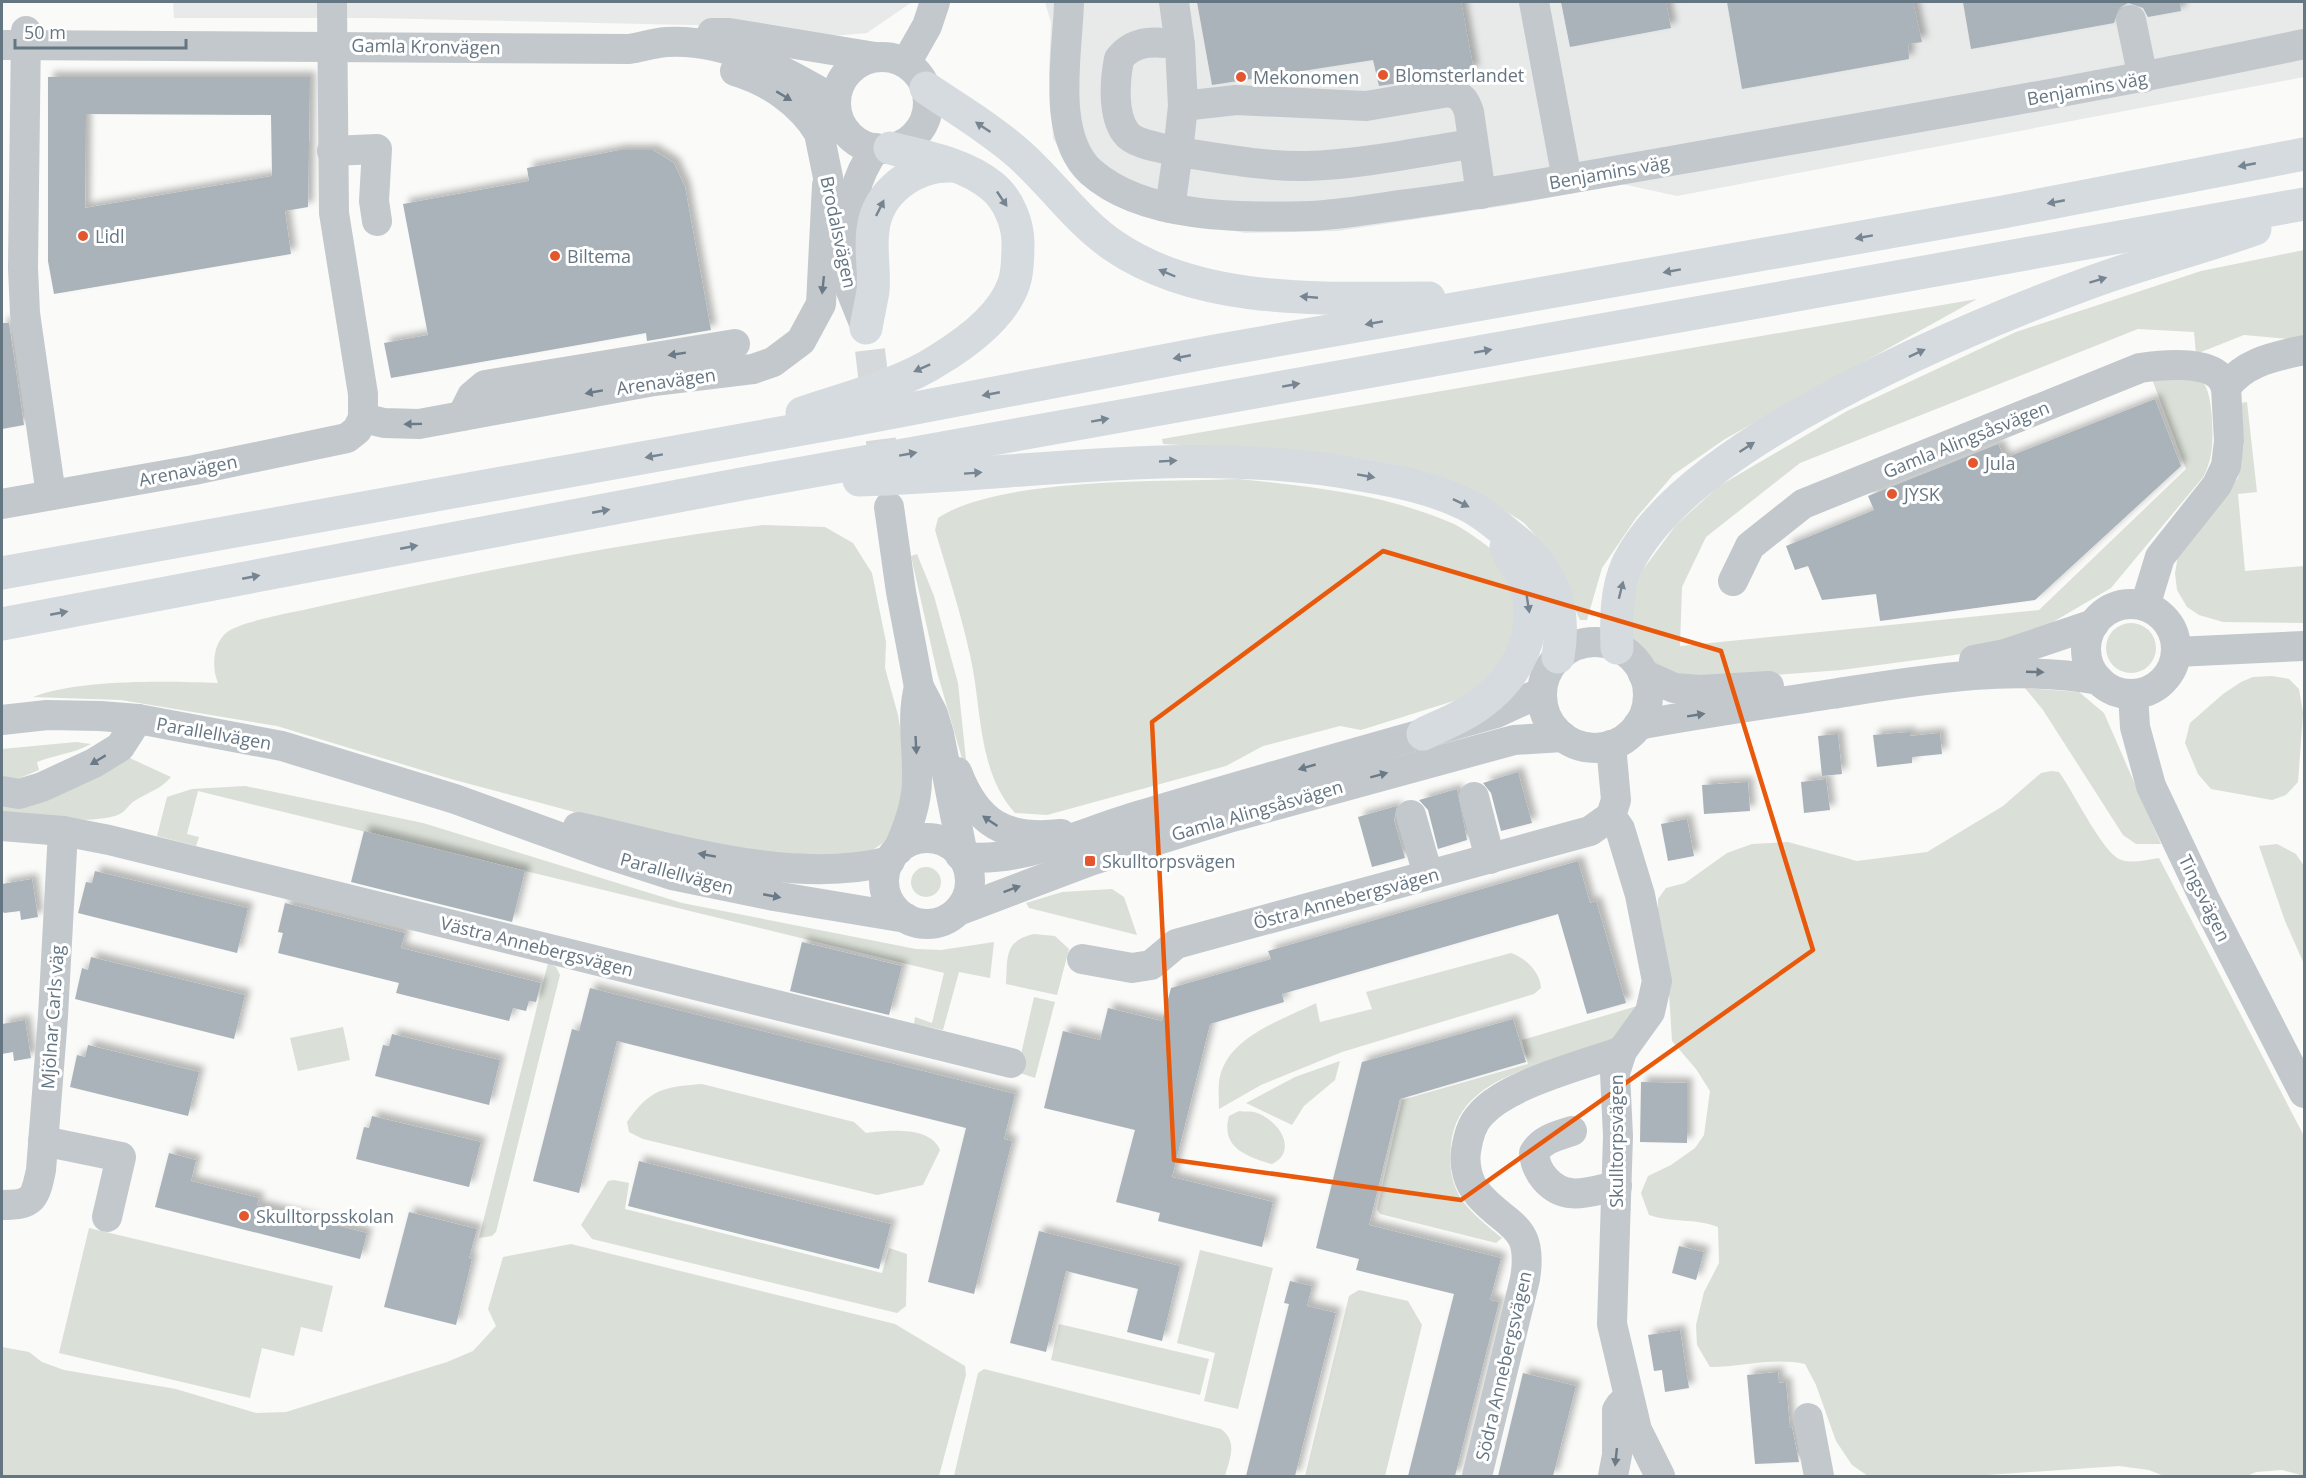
<svg xmlns="http://www.w3.org/2000/svg" width="2306" height="1478" viewBox="0 0 2306 1478" font-family="'Open Sans',sans-serif">
  <defs>
    <filter id="shadow"><feDropShadow dx="5.5" dy="-5.5" stdDeviation="3" flood-color="#0004"/></filter>
  </defs>
  <rect width="100%" height="100%" fill="#fafaf8"/>
  <!-- built -->
  <g fill="#e8e9e9">
    <polygon points="173,2 912,2 867,33 820,37 734,26 371,18 174,18"/>
    <polygon points="1045,2 2304,2 2304,77 1677,196 1622,184 1510,205 1338,231 1245,233 1153,216 1087,187 1053,139 1049,72 1051,23"/>
  </g>
  <!-- green -->
  <g fill="#dadfd7">
    <path d="M2304 250V336L2288 339 2244 335 2196 354 2194 332 2138 329 1800 463 1706 537 1682 587 1680 646 2039 610 2186 469 2152 379C2166 379 2190 373 2202 382 2213 389 2214 440 2211 454 2210 461 2207 469 2204 476L2111 588 2024 639 1969 653 1841 670 1706 680 1679 679 1653 666 1639 652 1629 634V613L1642 571 1676 525 1719 486 1847 411 2016 332 2201 271Z"/>
    <path d="M1977 299 1725 439 1673 475 1636 518 1602 568 1587 620H1580C1565 588 1551 551 1526 525 1520 519 1511 515 1503 510 1411 445 1271 451 1163 444L1162 439Z"/>
    <polygon points="2247,402 2257,492 2238,494 2245,571 2304,566 2304,623 2223,622 2199,615 2187,607 2177,590 2175,573 2178,556 2238,478 2244,445 2241,403"/>
    <path d="M1239 479C1313 487 1385 494 1454 524 1472 533 1490 549 1507 560L1522 636 1476 694 1361 730 1340 726 1263 746 1226 766 1047 815 1015 813C977 771 982 707 970 655 961 613 947 571 935 530L938 518C1000 477 1162 482 1239 479Z"/>
    <path d="M763 525 825 527 853 543 872 573 886 642 885 668 898 715 906 764 901 816 886 841 868 853 833 858 757 851 638 829 451 779 277 726 121 700 33 697C79 679 167 681 218 683 212 669 212 645 226 633 239 621 302 611 321 606 467 574 615 544 763 525Z"/>
    <polygon points="917,554 934,596 958,683 968,779 937,672 911,556"/>
    <circle cx="2131" cy="648" r="25"/>
    <polygon points="2272,676 2289,679 2299,689 2303,713 2298,782 2286,795 2272,800 2211,789 2198,774 2185,743 2190,723 2223,694 2241,682 2253,677"/>
    <polygon points="2025,688 2079,692 2104,713 2161,844 2136,844 2123,835 2043,710"/>
    <path d="M76 742 91 744C72 754 58 754 37 762L39 770 15 780 2 777V749Z"/>
    <path d="M123 755 171 777C161 789 149 792 136 800 130 803 128 808 123 812 103 827 26 816 2 814V801Z"/>
    <path d="M2051 771 2059 772C2074 793 2099 845 2117 858 2129 865 2146 860 2159 858L2304 1136V1476L2282 1470 2256 1472 2247 1476H2164L2149 1470 2119 1466 1972 1476H1868L1852 1465 1836 1441 1816 1385 1805 1364C1772 1357 1742 1367 1710 1367L1697 1345 1696 1325 1704 1292 1719 1263 1718 1227C1696 1218 1672 1223 1649 1215L1641 1193 1648 1176 1671 1165 1695 1148 1704 1135 1710 1091 1696 1069 1672 1041 1667 961 1658 916V899L1666 888 1685 883 1727 853 1752 844 1788 842 1857 861 1927 852 2003 806 2041 773Z"/>
    <polygon points="245,786 423,823 682,903 916,949 941,950 994,942 990,978 959,972 943,1030 914,1024 915,1017 932,1023 944,973 198,791 187,834 199,837 196,846 157,836 167,797 192,789"/>
    <polygon points="2277,844 2296,854 2304,866 2304,964 2285,921 2259,846"/>
    <circle cx="926" cy="882" r="15"/>
    <polygon points="1112,889 1124,897 1137,935 1029,908 1026,903 1062,892"/>
    <path d="M1034 934 1055 936 1069 949 1057 995 1006 984C1008 958 1003 941 1034 934Z"/>
    <path d="M1511 953C1525 958 1540 971 1541 988L1534 994 1342 1052 1261 1085 1219 1109C1219 1100 1218 1090 1219 1082 1225 1037 1281 1021 1316 1003L1320 1022 1372 1009 1366 992Z"/>
    <polygon points="548,963 556,967 560,975 496,1232 492,1236 479,1238"/>
    <polygon points="1034,997 1055,1002 1035,1078 1017,1072"/>
    <path d="M1644 1004C1637 1014 1630 1029 1621 1038 1614 1045 1597 1047 1587 1050 1536 1067 1457 1079 1451 1145 1446 1194 1467 1209 1502 1238L1496 1243 1380 1214 1377 1209 1402 1100 1528 1064 1522 1040Z"/>
    <polygon points="343,1027 350,1060 298,1071 290,1038"/>
    <polygon points="1340,1061 1335,1080 1304,1106 1292,1125 1246,1103 1295,1077"/>
    <path d="M702 1084 854 1122 866 1133C888 1130 931 1126 940 1150L923 1185 877 1195 643 1139 629 1132 627 1122C650 1089 663 1087 702 1084Z"/>
    <path d="M1239 1111C1244 1112 1250 1111 1254 1112 1277 1118 1300 1150 1272 1164 1248 1157 1220 1148 1229 1116Z"/>
    <polygon points="614,1180 629,1183 625,1209 882,1273 889,1248 907,1254 906,1306 897,1313 592,1239 581,1225 608,1181"/>
    <polygon points="89,1228 333,1286 322,1332 301,1327 294,1356 262,1348 250,1398 59,1353"/>
    <polygon points="571,1244 895,1324 965,1366 966,1375 939,1476 2,1476 2,1347 29,1352 42,1362 64,1370 176,1389 256,1413 286,1412 447,1362 473,1351 496,1326 488,1309 503,1257"/>
    <polygon points="1200,1250 1273,1268 1238,1409 1204,1401 1215,1353 1177,1343"/>
    <polygon points="1359,1290 1408,1301 1422,1325 1385,1476 1305,1476 1349,1296"/>
    <polygon points="1059,1324 1209,1359 1200,1395 1051,1360"/>
    <path d="M984 1369 1221 1429C1238 1442 1230 1458 1225 1476H954L978 1373Z"/>
  </g>
  <!-- building -->
  <g fill="#aab3b9" fill-rule="evenodd" filter="url(#shadow)">
    <polygon points="1197,2 1461,2 1474,71 1379,86 1373,60 1212,85"/>
    <polygon points="1561,2 1666,2 1671,28 1570,47"/>
    <polygon points="1727,2 1913,2 1922,42 1908,44 1909,59 1742,89"/>
    <polygon points="1963,2 2180,2 2181,11 2148,17 2143,8 2128,3 2119,8 2114,23 1971,49"/>
    <path d="M48 77H310L308 207 285 211 291 254 54 294 48 261ZM86 114 271 115 272 176 85 208Z"/>
    <polygon points="620,150 653,150 674,163 685,187 711,330 647,341 646,333 391,378 384,343 428,335 403,204 529,181 527,168"/>
    <polygon points="2,323 9,323 24,425 2,429"/>
    <polygon points="2155,399 2181,466 2035,600 1880,621 1876,594 1822,600 1808,566 1795,570 1786,546 1874,510 1868,496 1998,444 2005,458"/>
    <polygon points="1910,732 1910,736 1940,733 1942,754 1912,757 1912,763 1877,767 1873,735"/>
    <polygon points="1838,734 1842,774 1822,776 1818,736"/>
    <polygon points="1518,772 1532,823 1501,831 1491,793 1483,783"/>
    <polygon points="1826,779 1830,810 1804,813 1801,782"/>
    <polygon points="1748,782 1750,811 1704,814 1702,785"/>
    <polygon points="1457,789 1467,840 1438,849 1428,810 1419,800"/>
    <polygon points="1397,806 1394,820 1405,858 1372,867 1358,817"/>
    <polygon points="1687,819 1694,856 1668,861 1661,824"/>
    <polygon points="364,831 525,871 512,922 351,882"/>
    <polygon points="1578,861 1590,903 1596,901 1626,1003 1587,1014 1558,914 1282,994 1284,1002 1210,1024 1172,1177 1273,1202 1262,1247 1158,1221 1160,1213 1116,1202 1135,1130 1044,1108 1063,1031 1100,1040 1108,1008 1162,1021 1171,988 1271,959 1268,951"/>
    <polygon points="95,871 248,908 237,953 78,913 86,882 92,883"/>
    <polygon points="32,879 38,917 21,920 20,911 4,913 2,910 2,884"/>
    <polygon points="285,903 405,933 401,948 541,983 536,1002 529,1001 526,1011 513,1008 509,1021 396,993 399,983 278,953 283,933 278,932"/>
    <polygon points="802,942 902,966 889,1015 790,991"/>
    <polygon points="91,957 245,995 234,1039 75,999 82,968 88,970"/>
    <polygon points="590,988 1015,1094 1004,1139 1012,1141 974,1294 928,1282 966,1128 617,1041 579,1193 533,1181 572,1029 579,1031"/>
    <polygon points="1513,1019 1526,1062 1400,1099 1369,1225 1501,1258 1490,1300 1499,1302 1455,1476 1408,1476 1454,1294 1356,1270 1359,1259 1316,1248 1362,1062"/>
    <polygon points="25,1020 31,1058 14,1061 13,1052 2,1054 2,1024"/>
    <polygon points="392,1034 500,1060 489,1105 375,1076 383,1045 389,1046"/>
    <polygon points="88,1045 199,1072 188,1116 70,1087 77,1055 85,1057"/>
    <polygon points="1641,1082 1687,1083 1687,1143 1640,1142"/>
    <polygon points="372,1116 481,1142 469,1187 356,1159 364,1127 369,1128"/>
    <polygon points="169,1153 196,1160 191,1181 259,1198 257,1205 367,1233 360,1259 155,1207"/>
    <polygon points="639,1161 891,1224 879,1269 628,1206"/>
    <polygon points="409,1212 477,1229 469,1258 472,1259 456,1325 384,1307"/>
    <polygon points="1039,1231 1180,1266 1162,1341 1127,1332 1138,1289 1066,1271 1046,1352 1010,1343"/>
    <polygon points="1679,1246 1704,1252 1696,1280 1672,1273"/>
    <polygon points="1290,1281 1312,1286 1307,1306 1336,1313 1295,1476 1246,1476 1289,1304 1284,1303"/>
    <polygon points="1680,1330 1689,1388 1665,1392 1662,1370 1654,1371 1648,1335"/>
    <polygon points="1778,1372 1779,1383 1786,1382 1790,1428 1792,1427 1799,1462 1755,1464 1747,1375"/>
    <polygon points="1523,1373 1576,1386 1553,1476 1498,1476"/>
  </g>
  <g fill="none" stroke-linecap="round" stroke-linejoin="round">
    <!-- minor-tunnel -->
    <polyline stroke="#d5d9db" stroke-width="30" stroke-dasharray="30 15" stroke-linecap="butt" points="870,350 886,483"/>
    <!-- minor -->
    <g stroke="#c3c8cc" stroke-width="30">
      <path d="M1069 2C1068 51 1050 135 1091 172 1144 219 1243 218 1310 216 1342 215 1376 208 1409 204 1500 192 1591 175 1682 159 1890 122 2098 88 2304 44"/>
      <polyline points="1174,2 1180,45"/>
      <polyline points="1534,2 1567,179"/>
      <polyline points="2131,20 2143,78"/>
      <polyline points="26,31 23,268 25,313 51,495"/>
      <polyline points="712,33 729,33 875,57"/>
      <path d="M2 45 629 49C641 47 654 43 666 42 727 38 787 72 836 101L819 133"/>
      <circle cx="882" cy="103" r="46"/>
      <polyline points="906,63 927,26 935,2"/>
      <path d="M735 71C769 81 801 103 819 133L851 291 866 328"/>
      <path d="M1183 106 1178 152C1221 158 1264 167 1307 166 1363 164 1418 152 1472 144"/>
      <polyline points="332,151 377,149 374,201 377,221"/>
      <path d="M1170 208 1178 152C1164 148 1135 145 1126 133 1112 115 1115 79 1119 59 1134 39 1157 41 1180 45L1183 106 1236 100 1366 106 1449 92C1462 96 1465 100 1469 112L1481 194"/>
      <path d="M854 241C850 205 854 178 876 148"/>
      <path d="M2226 387C2246 361 2274 357 2304 350"/>
      <polyline points="462,416 472,396 485,385 735,344"/>
      <polyline points="363,418 384,423 419,424 654,381 753,369 773,362 801,341 821,304 827,185"/>
      <polyline points="2,504 194,470 347,438 357,430 363,418 363,394 334,213 332,2"/>
      <polyline points="889,507 901,592 919,687 933,714 939,734 961,845 960,855"/>
      <path d="M1733 581 1750 546 1803 504 2140 368C2160 365 2201 361 2218 375 2221 377 2224 383 2226 387"/>
      <circle cx="2131" cy="649" r="45"/>
      <polyline points="2145,606 2160,557 2217,485 2226,466 2229,441 2226,387"/>
      <circle cx="1595" cy="695" r="53"/>
      <polyline points="2176,652 2304,646"/>
      <polyline points="1974,660 2005,654 2094,624"/>
      <polyline points="1643,674 1674,688 1700,690 1769,686"/>
      <polyline points="2133,694 2135,727 2151,786 2204,898 2304,1093"/>
      <polyline points="2,720 47,715 100,716 138,719 282,746 455,799 601,852 672,875 774,896 906,918"/>
      <path d="M1638 725C1703 713 1767 704 1832 694 1921 680 2009 664 2099 680"/>
      <polyline points="1611,745 1616,800 1611,816 1620,829 1640,895 1657,981 1650,1012 1622,1051 1615,1073 1618,1136 1612,1324 1637,1430 1660,1476"/>
      <path d="M957 772C977 824 1005 840 1061 834"/>
      <polyline points="2,791 19,794 42,787 94,763 120,747 138,719"/>
      <polyline points="1474,797 1490,859"/>
      <polyline points="1411,815 1428,875"/>
      <polyline points="2,826 63,831 109,840 1011,1063"/>
      <path d="M578 827C674 848 794 886 890 861"/>
      <circle cx="927" cy="881" r="43"/>
      <path d="M898 850C908 827 917 804 917 779 918 747 911 718 919 687"/>
      <path d="M963 857C1024 863 1080 833 1138 816 1257 780 1377 747 1496 713L1542 692"/>
      <polyline points="958,911 1090,861 1232,817 1514,740 1563,737"/>
      <polyline points="1082,959 1132,968 1151,965 1176,944 1590,831 1611,816"/>
      <path d="M1572 1131C1557 1136 1542 1139 1534 1153 1535 1164 1538 1171 1545 1179 1566 1203 1590 1191 1617 1186"/>
      <polyline points="43,1141 121,1157 107,1217"/>
      <path d="M2 1205C33 1205 35 1199 41 1170L53 1016 63 831"/>
      <polyline points="1808,1418 1819,1476"/>
      <path d="M1477 1476 1525 1279C1534 1223 1507 1228 1478 1194 1468 1183 1464 1166 1466 1151 1468 1138 1471 1124 1481 1114 1507 1084 1583 1065 1622 1051"/>
      <polyline points="1613,1476 1617,1455 1617,1410 1621,1404 1628,1401"/>
    </g>
    <!-- highway -->
    <g stroke="#d6dbdf" stroke-width="33">
      <path d="M926 88C957 109 991 129 1019 154 1052 183 1077 221 1114 246 1202 306 1327 298 1429 298"/>
      <path d="M866 328C868 316 871 303 873 291 875 271 870 250 873 230 877 192 914 165 951 166"/>
      <path d="M802 413C845 398 900 385 938 360 966 343 1003 316 1014 283 1018 271 1018 255 1018 243 1018 223 1008 199 992 186 964 163 925 157 890 148"/>
      <path d="M859 480C1027 475 1194 444 1361 475 1397 481 1431 488 1465 504 1480 511 1496 524 1509 535 1552 568 1567 604 1558 657"/>
      <polyline points="2,573 847,421 1215,351 2003,212 2304,154"/>
      <polyline points="2,624 747,483 2304,204"/>
      <path d="M1617 648C1616 619 1616 589 1628 563 1660 500 1742 447 1802 413 1893 362 1988 320 2086 284 2142 263 2199 249 2255 229"/>
      <path d="M1423 734C1441 725 1464 717 1480 704 1521 674 1541 629 1524 579 1520 567 1509 559 1506 547"/>
    </g>
  </g>
  <!-- one-way arrows -->
  <defs><path id="oneway-solid" d="M-6-.8H1V-3.2L6.5 0L1 3.2V.8H-6Z" transform="scale(1.5)"/></defs>
  <g fill="#6a7a87">
    <use href="#oneway-solid" transform="translate(784 96) rotate(31)"/>
    <use href="#oneway-solid" transform="translate(823 285) rotate(96)"/>
    <use href="#oneway-solid" transform="translate(677 354) rotate(171)"/>
    <use href="#oneway-solid" transform="translate(594 392) rotate(170)"/>
    <use href="#oneway-solid" transform="translate(413 424) rotate(179)"/>
    <use href="#oneway-solid" transform="translate(2035 672) rotate(2)"/>
    <use href="#oneway-solid" transform="translate(1696 715) rotate(-9)"/>
    <use href="#oneway-solid" transform="translate(916 745) rotate(87)"/>
    <use href="#oneway-solid" transform="translate(98 760) rotate(149)"/>
    <use href="#oneway-solid" transform="translate(1307 767) rotate(164)"/>
    <use href="#oneway-solid" transform="translate(1379 775) rotate(-15)"/>
    <use href="#oneway-solid" transform="translate(990 821) rotate(-146)"/>
    <use href="#oneway-solid" transform="translate(707 855) rotate(-170)"/>
    <use href="#oneway-solid" transform="translate(1012 889) rotate(-20)"/>
    <use href="#oneway-solid" transform="translate(772 896) rotate(11)"/>
    <use href="#oneway-solid" transform="translate(1616 1457) rotate(96)"/>
  </g>
  <g fill="#768591">
    <use href="#oneway-solid" transform="translate(983 127) rotate(-146)"/>
    <use href="#oneway-solid" transform="translate(2247 165) rotate(169)"/>
    <use href="#oneway-solid" transform="translate(1002 199) rotate(56)"/>
    <use href="#oneway-solid" transform="translate(2056 202) rotate(169)"/>
    <use href="#oneway-solid" transform="translate(880 208) rotate(-64)"/>
    <use href="#oneway-solid" transform="translate(1864 237) rotate(170)"/>
    <use href="#oneway-solid" transform="translate(1672 271) rotate(170)"/>
    <use href="#oneway-solid" transform="translate(1167 273) rotate(-157)"/>
    <use href="#oneway-solid" transform="translate(2098 280) rotate(-17)"/>
    <use href="#oneway-solid" transform="translate(1309 297) rotate(-175)"/>
    <use href="#oneway-solid" transform="translate(1374 323) rotate(170)"/>
    <use href="#oneway-solid" transform="translate(1483 351) rotate(-10)"/>
    <use href="#oneway-solid" transform="translate(1917 353) rotate(-25)"/>
    <use href="#oneway-solid" transform="translate(1182 357) rotate(169)"/>
    <use href="#oneway-solid" transform="translate(922 368) rotate(156)"/>
    <use href="#oneway-solid" transform="translate(1291 385) rotate(-10)"/>
    <use href="#oneway-solid" transform="translate(991 394) rotate(169)"/>
    <use href="#oneway-solid" transform="translate(1100 420) rotate(-10)"/>
    <use href="#oneway-solid" transform="translate(1747 447) rotate(-33)"/>
    <use href="#oneway-solid" transform="translate(908 454) rotate(-10)"/>
    <use href="#oneway-solid" transform="translate(654 456) rotate(170)"/>
    <use href="#oneway-solid" transform="translate(1168 461) rotate(-3)"/>
    <use href="#oneway-solid" transform="translate(973 473) rotate(-4)"/>
    <use href="#oneway-solid" transform="translate(1366 476) rotate(10)"/>
    <use href="#oneway-solid" transform="translate(1461 503) rotate(26)"/>
    <use href="#oneway-solid" transform="translate(601 511) rotate(-11)"/>
    <use href="#oneway-solid" transform="translate(409 547) rotate(-11)"/>
    <use href="#oneway-solid" transform="translate(251 577) rotate(-11)"/>
    <use href="#oneway-solid" transform="translate(1621 590) rotate(-76)"/>
    <use href="#oneway-solid" transform="translate(1528 604) rotate(81)"/>
    <use href="#oneway-solid" transform="translate(59 613) rotate(-11)"/>
  </g>
  <!-- marked area -->
  <path fill="none" stroke="#e8590c" stroke-width="4.5" stroke-linejoin="round" d="M1383 551 1721 651 1813 950 1461 1200 1174 1160 1152 722Z"/>
  <!-- markers -->
  <g fill="#e4572e" stroke="#fff" stroke-width="2">
    <circle cx="1383" cy="75" r="6"/>
    <circle cx="1241" cy="77" r="6"/>
    <circle cx="83" cy="236" r="6"/>
    <circle cx="555" cy="256" r="6"/>
    <circle cx="1973" cy="463" r="6"/>
    <circle cx="1892" cy="494" r="6"/>
    <rect x="1084" y="855" width="12" height="12" rx="3"/>
    <circle cx="244" cy="1216" r="6"/>
  </g>
  <g text-anchor="middle" dominant-baseline="central" stroke-width="6" stroke-linejoin="round" paint-order="stroke">
    <!-- street labels -->
    <g font-size="18" fill="#657683" stroke="#fff">
      <text transform="translate(426 46) rotate(1)">Gamla Kronvägen</text>
      <text transform="translate(2087 88) rotate(-10)">Benjamins väg</text>
      <text transform="translate(1609 172) rotate(-10)">Benjamins väg</text>
      <text transform="translate(839 232) rotate(78)">Brodalsvägen</text>
      <text transform="translate(666 381) rotate(-8)">Arenavägen</text>
      <text transform="translate(1966 439) rotate(-22)">Gamla Alingsåsvägen</text>
      <text transform="translate(188 470) rotate(-11)">Arenavägen</text>
      <text transform="translate(214 733) rotate(10)">Parallellvägen</text>
      <text transform="translate(1257 810) rotate(-16)">Gamla Alingsåsvägen</text>
      <text transform="translate(677 873) rotate(15)">Parallellvägen</text>
      <text transform="translate(1346 898) rotate(-15)">Östra Annebergsvägen</text>
      <text transform="translate(2205 898) rotate(64)">Tingsvägen</text>
      <text transform="translate(537 946) rotate(14)">Västra Annebergsvägen</text>
      <text transform="translate(52 1017) rotate(-86)">Mjölnar Carls väg</text>
      <text transform="translate(1616 1141) rotate(-90)">Skulltorpsvägen</text>
      <text transform="translate(1503 1366) rotate(-77)">Södra Annebergsvägen</text>
    </g>
    <!-- poi labels -->
    <g font-size="18" fill="#657683" stroke="#fff" text-anchor="start">
      <text x="1395" y="75">Blomsterlandet</text>
      <text x="1253" y="77">Mekonomen</text>
      <text x="95" y="236">Lidl</text>
      <text x="567" y="256">Biltema</text>
      <text x="1985" y="463">Jula</text>
      <text x="1904" y="494">JYSK</text>
      <text x="1102" y="861">Skulltorpsvägen</text>
      <text x="256" y="1216">Skulltorpsskolan</text>
    </g>
  </g>
  <!-- border -->
  <rect width="2306" height="1478" fill="none" stroke="#657683" stroke-width="6"/>
  <!-- scale -->
  <path d="M15 39v9h171v-9" fill="none" stroke="#657683" stroke-width="3"/>
  <text x="24" y="39" font-size="18" fill="#657683" stroke="#ffffff" stroke-width="4.5" paint-order="stroke">50 m</text>
</svg>
